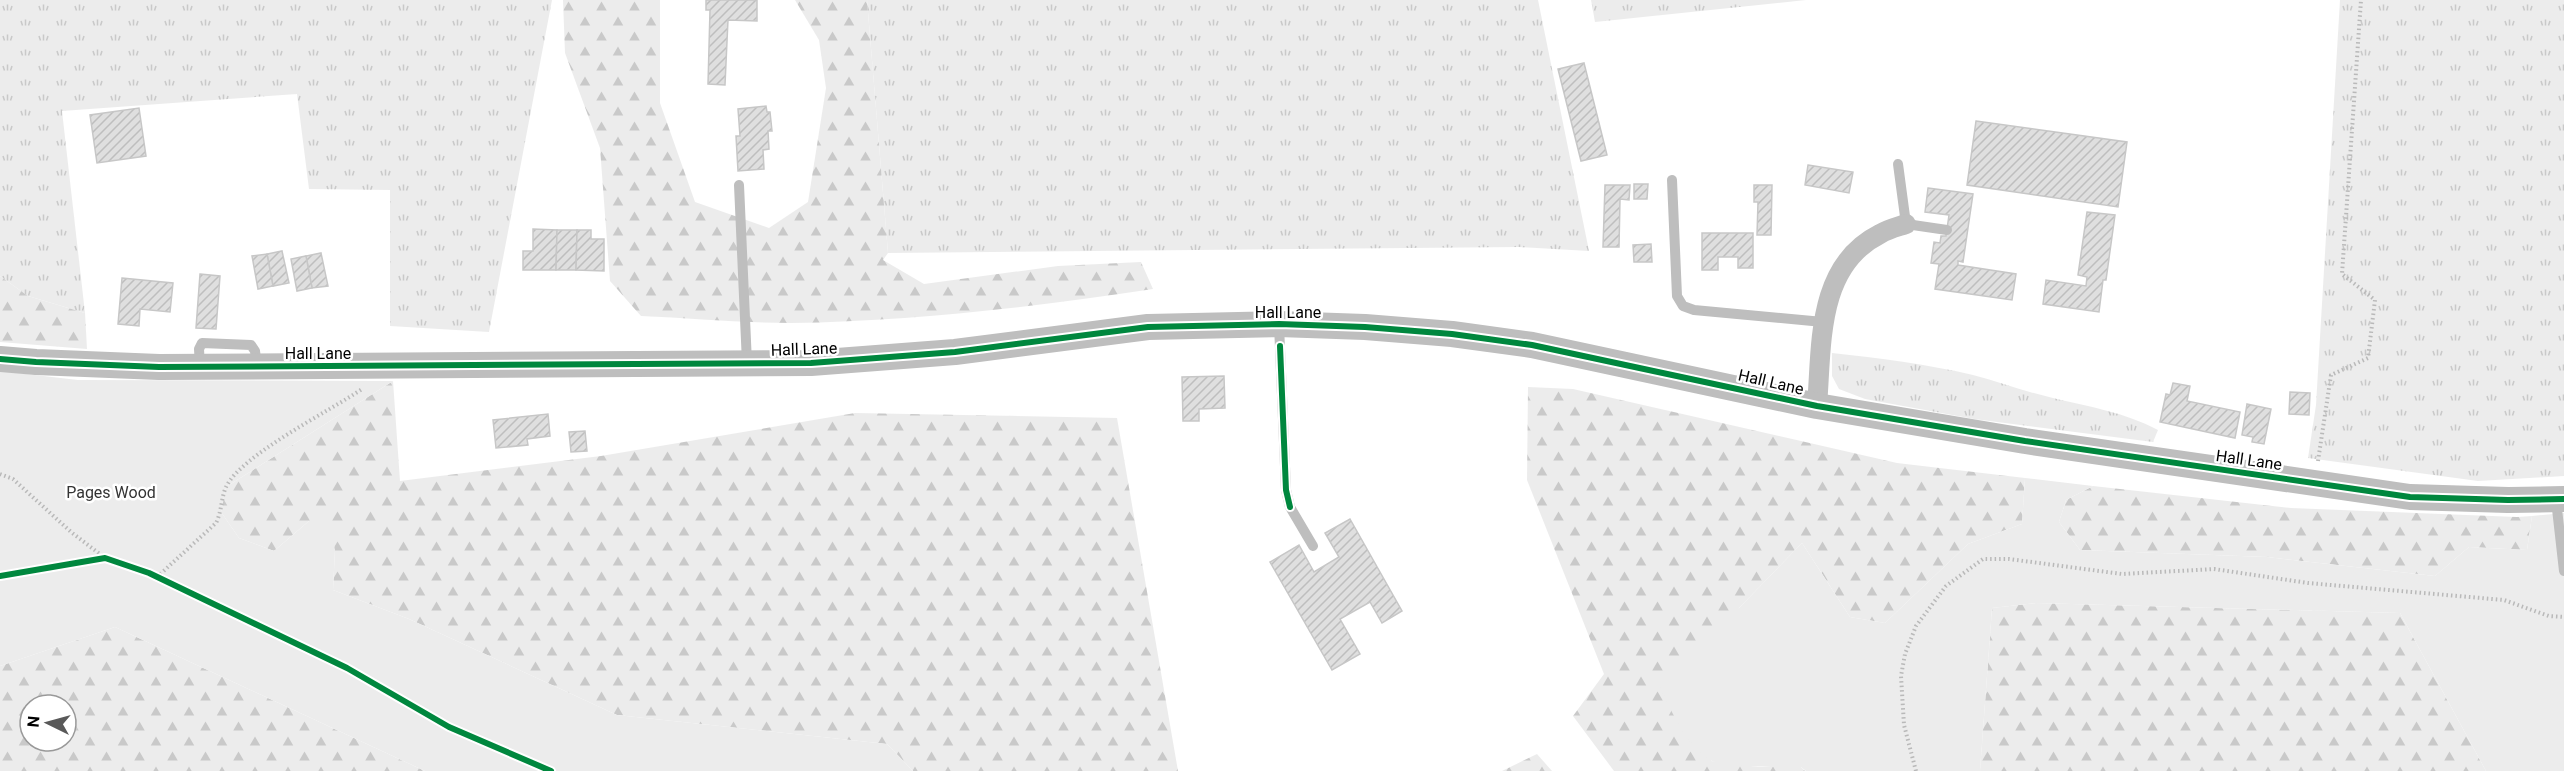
<svg xmlns="http://www.w3.org/2000/svg" width="2564" height="771" viewBox="0 0 2564 771" font-family="Roboto,sans-serif">
  <defs>
    <pattern id="grass-tufts" width="24" height="20" patternUnits="userSpaceOnUse" patternTransform="scale(1.5)"><rect width="24" height="20" fill="#ececec"/><path d="M3 7l-1-3M5 7V3M7 7l1-3M15 17l-1-3M17 17v-4M19 17l1-3" fill="none" stroke="#c9c9c9"/></pattern>
    <pattern id="forest-firs" width="22" height="20" patternUnits="userSpaceOnUse" patternTransform="scale(1.5)"><rect width="22" height="20" fill="#ececec"/><path d="M5 1l3.5 6h-7zM16 11l3.5 6h-7z" fill="#c9c9c9"/></pattern>
    <pattern id="building-hatch" width="6" height="6" patternUnits="userSpaceOnUse" patternTransform="scale(1.5)"><rect width="6" height="6" fill="#dfdfdf"/><path d="M-1 1l2-2M0 6l6-6M5 7l2-2" fill="none" stroke="#bebebe"/></pattern>
  </defs>
  <rect width="100%" height="100%" fill="#fff"/>
  <!-- grass -->
  <g fill="url(#grass-tufts)">
    <polygon points="0,0 552,0 489,332 390,326 390,190 309,189 297,94 62,111 85,313 28,296 0,276"/>
    <polygon points="867,0 1538,0 1589,251 1519,247 888,253"/>
    <polygon points="1591,0 1806,0 1595,22"/>
    <polygon points="2340,0 2564,0 2564,476 2478,481 2308,458 2316,405"/>
    <path d="M1832 353C1879 358 1926 364 1973 375 2000 382 2026 392 2053 398 2090 407 2124 412 2158 430L2153 442 1974 419 1865 399 1839 389 1832 376Z"/>
  </g>
  <!-- forest -->
  <g fill="url(#forest-firs)" fill-rule="evenodd">
    <path d="M563 0H660V103L695 202 769 228 808 202 826 88 819 40 795 0H867L888 253 883 260 924 284 1058 266 1141 262 1153 289C1034 307 912 321 791 323 741 323 691 318 641 316L610 281 600 148 565 53Z"/>
    <polygon points="0,276 28,296 85,313 87,349 0,342"/>
    <polygon points="393,381 400,481 601,456 855,413 1117,418 1178,771 913,771 887,744 617,715 409,619 333,590 335,550 309,521 274,551 239,538 221,512 226,487"/>
    <polygon points="1528,387 1573,389 1897,463 2025,478 2022,524 1968,544 1885,623 1850,617 1802,543 1739,608 1711,761 1758,767 1801,767 1805,771 1614,771 1573,716 1604,674 1527,480"/>
    <polygon points="2093,486 2291,508 2517,517 2532,516 2527,550 2469,547 2435,576 2267,557 2080,550 2059,522 2066,500"/>
    <polygon points="2036,603 2400,613 2486,771 1980,771 1992,608"/>
    <path d="M115 627 425 771H0V666ZM30 705H66V741H30Z"/>
    <polygon points="1537,754 1552,771 1502,771"/>
  </g>
  <!-- park -->
  <g fill="#ececec">
    <polygon points="0,371 78,380 393,381 226,487 221,512 239,538 274,551 309,521 329,518 335,550 333,590 409,619 617,715 887,744 913,771 425,771 115,627 0,666"/>
    <path d="M2025 478 2093 486 2066 500 2059 522 2080 550 2267 557 2435 576 2469 547 2527 550 2532 516 2564 513V771H2486L2400 613 2036 603 1992 608 1980 771H1806L1801 767C1784 767 1723 768 1710 760 1684 744 1670 707 1657 681L1739 608 1802 543 1850 617 1885 623 1968 544 2022 524Z"/>
  </g>
  <!-- building -->
  <g fill="url(#building-hatch)" stroke="#c7c7c7" stroke-width="1.5">
    <polygon points="706,0 757,0 757,21 728,20 725,85 708,84 710,10 706,10"/>
    <polygon points="1584,63 1607,155 1581,161 1558,69"/>
    <polygon points="766,106 767,112 770,112 772,131 768,131 769,149 763,150 764,169 738,171 736,136 740,136 738,109"/>
    <polygon points="139,108 146,156 97,163 90,115"/>
    <polygon points="1976,121 2127,142 2118,207 1967,185"/>
    <polygon points="1808,165 1853,172 1849,193 1805,185"/>
    <polygon points="1634,184 1648,184 1647,199 1634,199"/>
    <polygon points="1605,185 1630,185 1629,200 1620,199 1619,247 1603,247"/>
    <polygon points="1754,185 1772,185 1771,235 1757,235 1758,202 1754,202"/>
    <polygon points="1928,188 1973,194 1963,262 1958,261 1958,265 2016,274 2012,300 1935,289 1939,264 1931,263 1934,242 1940,243 1941,236 1946,236 1949,215 1925,212"/>
    <polygon points="2087,212 2115,215 2106,280 2103,280 2099,312 2043,304 2046,280 2086,286 2087,277 2078,275"/>
    <polygon points="533,229 557,230 556,270 523,270 523,251 533,251"/>
    <polygon points="557,230 577,230 576,270 556,270"/>
    <polygon points="577,230 591,230 591,239 604,239 604,271 576,270"/>
    <polygon points="1702,233 1753,233 1753,268 1738,268 1738,257 1718,257 1718,270 1702,270"/>
    <polygon points="1651,244 1652,262 1634,262 1633,245"/>
    <polygon points="282,251 289,283 273,286 267,254"/>
    <polygon points="321,253 328,286 312,288 306,256"/>
    <polygon points="267,254 273,286 258,289 252,256"/>
    <polygon points="306,256 312,288 297,291 291,259"/>
    <polygon points="200,274 220,276 216,329 196,328"/>
    <polygon points="122,278 173,283 170,312 140,309 139,326 118,324"/>
    <polygon points="1224,376 1225,408 1199,409 1199,421 1183,421 1182,377"/>
    <polygon points="2173,383 2190,386 2187,401 2240,412 2235,438 2160,422 2166,394 2170,395"/>
    <polygon points="2290,392 2310,393 2309,415 2289,414"/>
    <polygon points="2247,404 2271,409 2264,444 2252,442 2253,437 2242,435"/>
    <polygon points="548,414 550,436 527,439 528,445 496,448 493,420"/>
    <polygon points="585,431 587,451 571,452 569,432"/>
    <polygon points="1350,519 1402,611 1382,623 1370,602 1340,619 1360,654 1332,670 1270,562 1299,545 1314,572 1339,557 1325,533"/>
  </g>
  <g fill="none" stroke-linecap="round" stroke-linejoin="round">
    <!-- path -->
    <g stroke="#b9b9b9" stroke-width="4" stroke-dasharray="1.5 3" stroke-linecap="butt">
      <polyline points="2318,461 2331,375 2368,358 2375,300 2342,274 2361,0"/>
      <polyline points="0,474 13,479 71,532 105,558"/>
      <path d="M157 577 216 523C222 511 221 498 226 487 241 455 330 411 362 389"/>
      <polyline points="1916,771 1904,725 1901,676 1905,654 1916,626 1946,586 1983,559 2009,559 2122,574 2214,569 2308,583 2504,600 2549,616 2564,617"/>
    </g>
    <!-- service -->
    <g stroke="#bebebe" stroke-width="10">
      <polyline points="1898,164 1906,224 1947,230"/>
      <polyline points="1672,180 1677,296 1683,306 1694,310 1823,322"/>
      <polyline points="739,185 747,363"/>
      <polyline points="1279,325 1286,490 1290,507 1313,546"/>
      <polyline points="200,367 199,349 202,343 251,345 255,351 257,366"/>
      <polyline points="2556,500 2564,571"/>
    </g>
    <!-- minor -->
    <path stroke="#bebebe" stroke-width="20" d="M1817 406C1822 345 1816 266 1880 234 1888 229 1897 227 1906 224"/>
    <!-- tertiary -->
    <polyline stroke="#bebebe" stroke-width="26" points="0,359 36,362 159,367 811,363 955,352 1148,327 1279,324 1365,327 1452,334 1532,345 1817,406 2025,441 2410,497 2508,500 2564,499"/>
    <!-- cycleway casing -->
    <g stroke="#fff" stroke-width="10">
      <g id="cycleway">
        <polyline points="1280,346 1286,490 1290,507"/>
        <polyline points="0,359 36,362 159,367 811,363 955,352 1148,327 1279,324 1365,327 1452,334 1532,345 1817,406 2025,441 2410,497 2508,500 2564,499"/>
        <polyline points="0,576 105,558 149,573 347,668 449,727 551,771"/>
      </g>
    </g>
    <!-- cycleway -->
    <use href="#cycleway" stroke="#00873e" stroke-width="6"/>
  </g>
  <g text-anchor="middle" dominant-baseline="central" stroke-width="5" stroke-linejoin="round" paint-order="stroke">
    <!-- street labels -->
    <g font-size="16" fill="#000" stroke="#fff">
      <text x="1288" y="312">Hall Lane</text>
      <text transform="translate(804 349) rotate(-2)">Hall Lane</text>
      <text x="318" y="353">Hall Lane</text>
      <text transform="translate(1771 382) rotate(13)">Hall Lane</text>
      <text transform="translate(2249 460) rotate(8)">Hall Lane</text>
    </g>
    <!-- park labels -->
    <g font-size="16" fill="#333" stroke="#fff">
      <text x="111" y="492">Pages Wood</text>
    </g>
  </g>
  <!-- north arrow -->
  <g transform="translate(48 723) rotate(275)"><circle r="28" fill="#ffffff" stroke="#999999" stroke-width="1.5"/>
  <path d="M0-4.5L10 22L0 15L-10 22Z" fill="#595959"/>
  <text y="-9" font-size="16" font-weight="bold" text-anchor="middle" fill="#000000">N</text>
  </g>
</svg>
